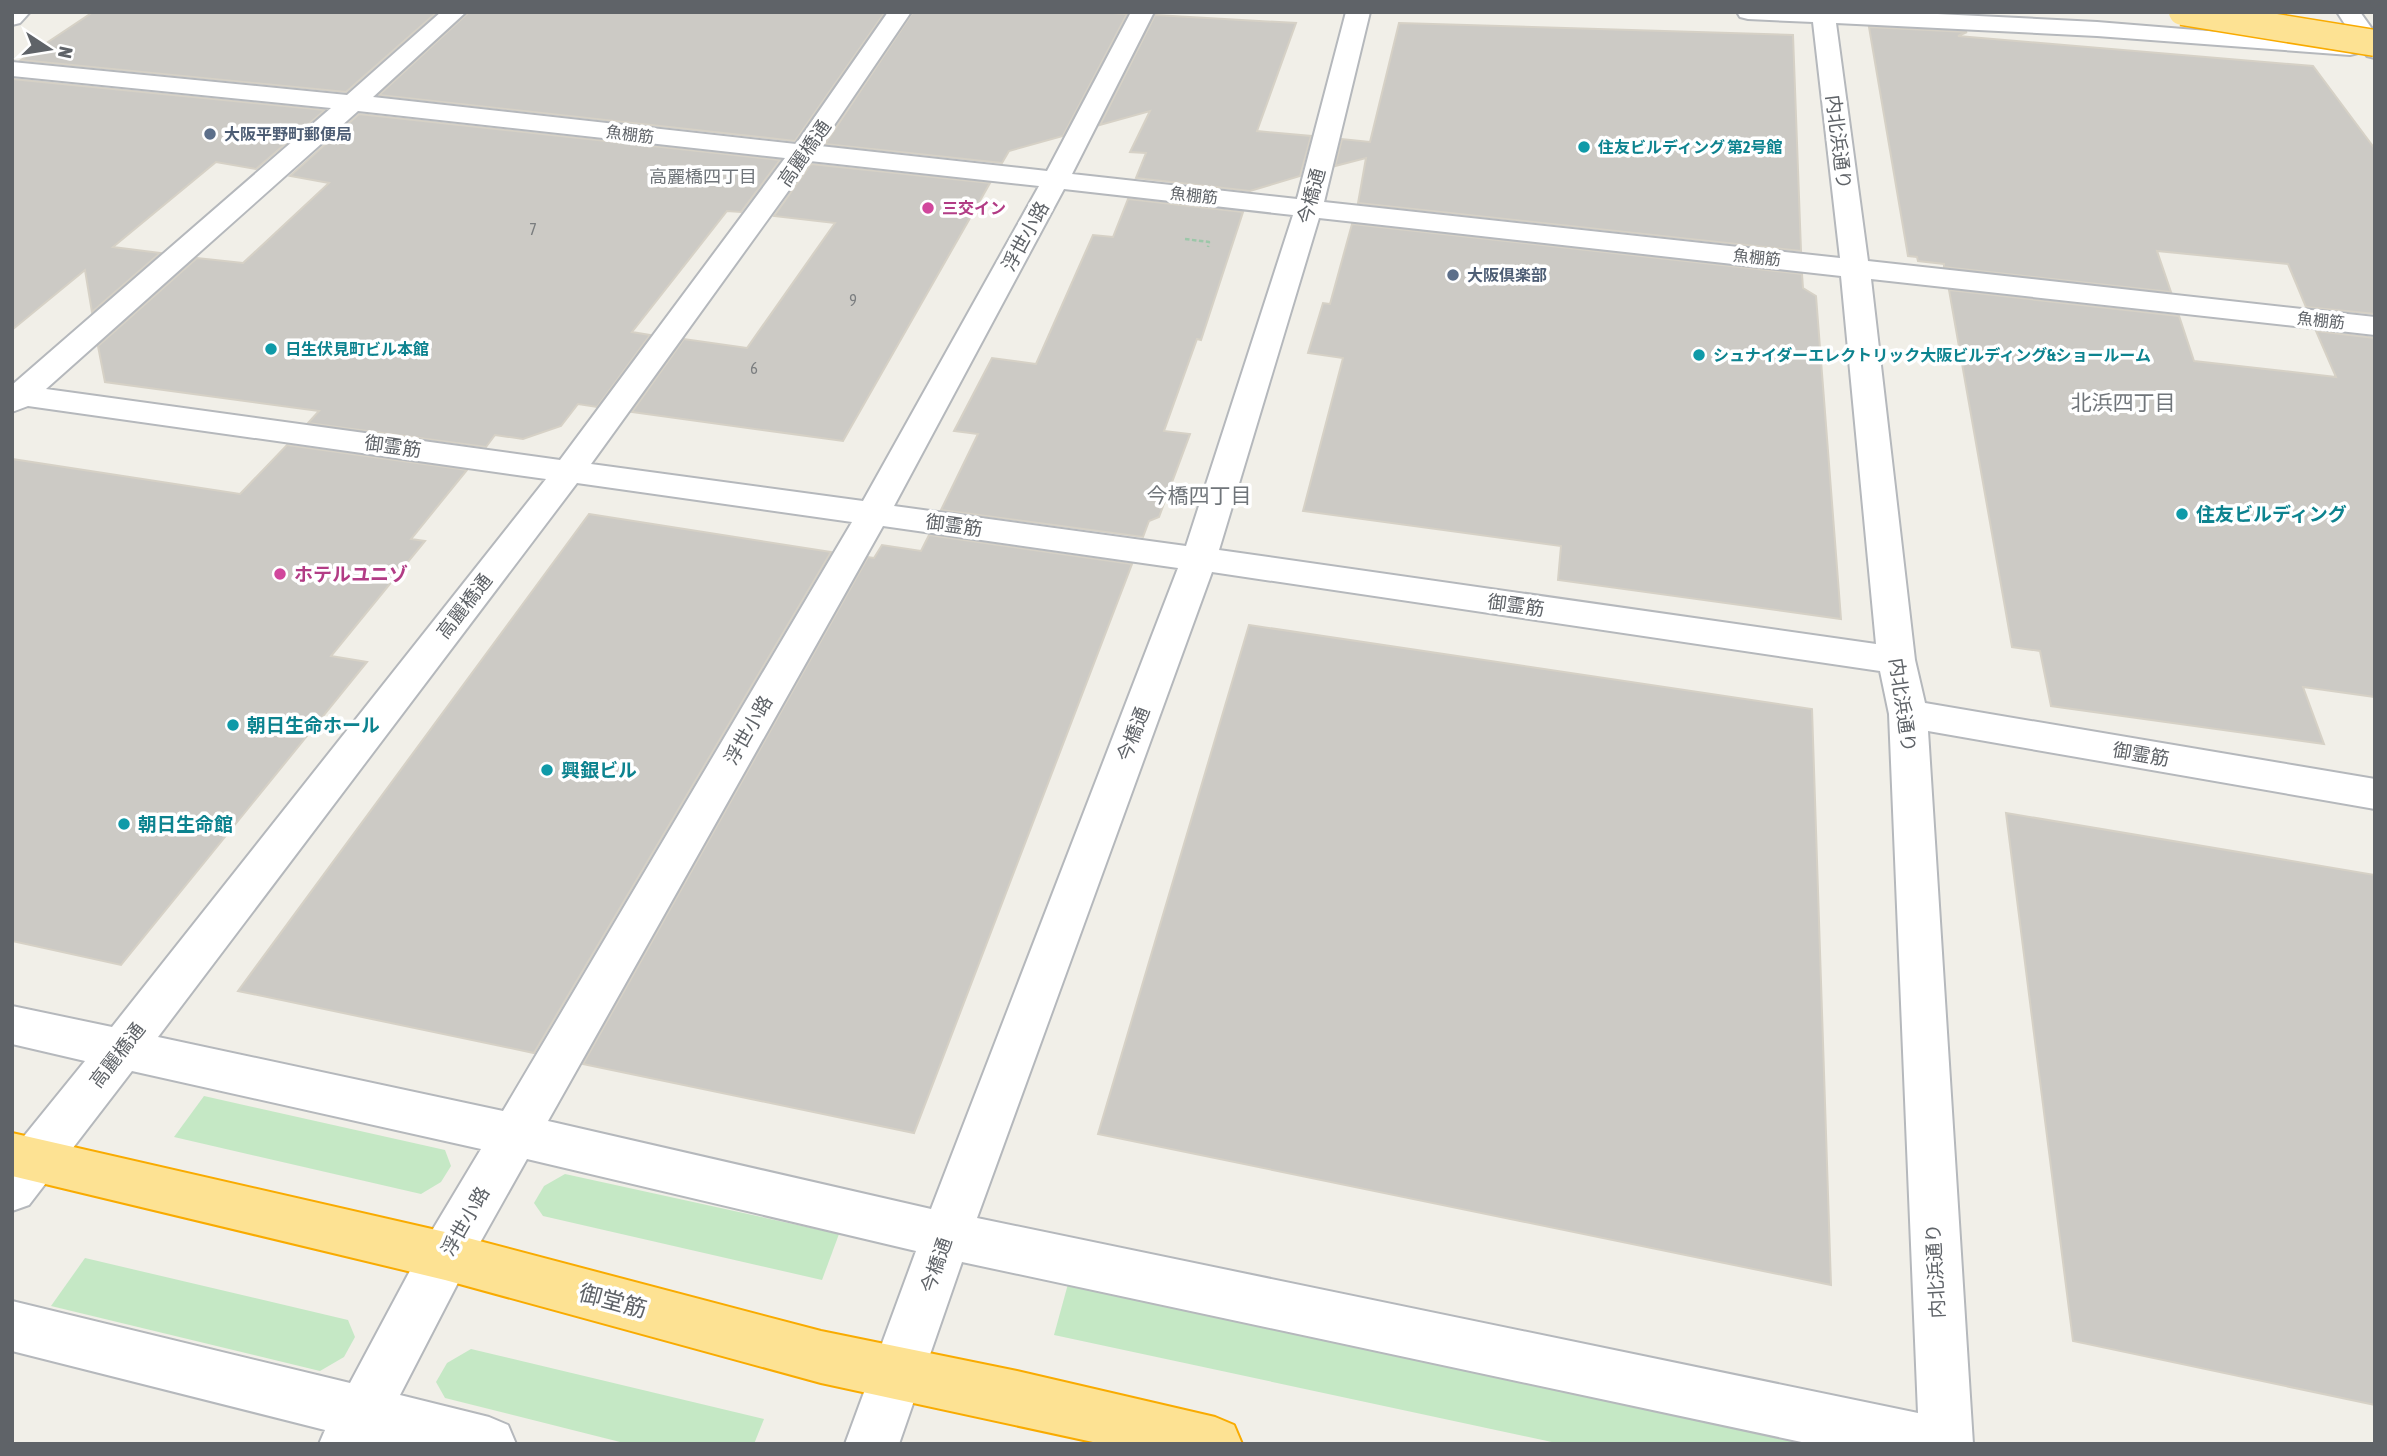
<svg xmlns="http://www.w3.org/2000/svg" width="2387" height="1456" viewBox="0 0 2387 1456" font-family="'Asap Condensed','Noto Sans JP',sans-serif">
  <rect width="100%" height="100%" fill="#f1efe8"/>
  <!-- green -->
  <g fill="#c5e8c5">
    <polygon points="204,1096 445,1150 451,1166 441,1182 421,1194 174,1137"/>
    <polygon points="565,1174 839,1234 822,1280 543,1216 534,1203 544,1186"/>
    <polygon points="85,1258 348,1320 355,1337 344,1357 320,1371 51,1306"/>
    <polygon points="1068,1284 1824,1444 1561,1444 1054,1335"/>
    <polygon points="471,1349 764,1419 754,1444 628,1444 445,1398 436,1382 447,1363"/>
  </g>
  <!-- building -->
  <g fill="#cccac5" stroke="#d6d1c6" stroke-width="2">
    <polygon points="93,12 437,12 346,92 21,60"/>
    <polygon points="469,12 885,12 795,141 379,95"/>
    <polygon points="913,12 1099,12 1127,14 1063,136 1009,151 1002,163 825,144"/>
    <polygon points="1155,15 1296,23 1257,131 1311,136 1300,176 1250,191 1136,178 1146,153 1130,152 1150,111 1100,125"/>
    <polygon points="1399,23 1793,35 1801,251 1358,203 1366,158 1335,166 1342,139 1370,142"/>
    <polygon points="1869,27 1967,32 1958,36 2313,66 2375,149 2375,314 2306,307 2288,264 2157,251 2171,292 1944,267 1944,264 1918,261 1917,257 1908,256"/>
    <polygon points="12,79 325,110 256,169 216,162 113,247 160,253 92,312 85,270 12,330"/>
    <polygon points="359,114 780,160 741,212 727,211 632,332 650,335 597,407 578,404 561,426 523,439 495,435 486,447 308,423 319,411 105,382 98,346 197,258 243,263 329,183 290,176"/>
    <polygon points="811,164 990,183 843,441 632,412 684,339 747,348 835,223 774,216"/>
    <polygon points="1128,199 1243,212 1201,340 1197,339 1164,431 1190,434 1159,517 1149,521 1143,537 941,510 978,434 954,431 992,358 1036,364 1093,235 1113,237"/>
    <polygon points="1352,224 1802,274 1803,288 1816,296 1841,619 1558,580 1561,546 1303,511 1343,358 1308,353 1323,303 1330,304"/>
    <polygon points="1949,290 2179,316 2194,361 2336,377 2316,331 2375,338 2375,697 2303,687 2324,744 2051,706 2040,651 2012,647"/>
    <polygon points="287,445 467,470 411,539 425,541 331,656 367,662 121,965 12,941 12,459 240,494"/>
    <polygon points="589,514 831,552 534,1053 238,991"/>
    <polygon points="929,535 1132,564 914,1133 583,1064 868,557 874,558 882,545 921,551"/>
    <polygon points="1249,625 1812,709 1831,1285 1098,1134"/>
    <polygon points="2006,813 2375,875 2375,1405 2073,1341"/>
  </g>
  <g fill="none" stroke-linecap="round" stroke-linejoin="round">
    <!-- minor casing -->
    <g stroke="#b5b8bc" stroke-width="4">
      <g id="minor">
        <polygon points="12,12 30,12 20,23 12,25"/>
        <path d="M441 12H466L373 97 796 144 888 12H911L820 146 1047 171 1131 12H1154L1072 174 1297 199 1346 12H1370L1324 202 1840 258 1813 22 1748 19 1740 17 1737 12H1897L2097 22 2357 43 2337 12H2360L2375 33V58L2367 56 2361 49 2358 53 2350 55 2097 36 1836 23 1868 261 2375 317V335L1871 279 1915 660 1925 703 2375 779V809L1928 731 1973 1444H1811L962 1262 899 1444H845L916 1251 527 1159 463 1273 400 1395 489 1417 508 1425 516 1444H319L325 1430 12 1351V1301L350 1383 427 1239 481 1149 132 1071 29 1205 12 1211V1151L85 1061 12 1044V1006L112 1027 546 479 28 406 12 412V385L331 108 12 76V62L347 95ZM358 111 785 158 560 460 46 389ZM810 161 1039 186 863 501 591 464ZM1064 189 1293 215 1186 546 894 506ZM1319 218 1841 276 1876 644 1219 550ZM577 483 852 522 503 1111 158 1037ZM883 526 1178 568 931 1209 548 1121ZM1212 572 1880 671 1889 714 1918 1413 977 1218Z"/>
      </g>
    </g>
    <!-- highway casing -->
    <g stroke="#f9ab00" stroke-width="4">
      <polygon id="highway" points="12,1133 445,1232 821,1331 1017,1371 1215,1417 1234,1425 1242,1444 1102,1444 821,1383 445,1280 12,1176"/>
    </g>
    <!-- path -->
    <polyline stroke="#9cc7a9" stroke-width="2.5" stroke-dasharray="4.5 2.5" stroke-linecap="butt" points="1185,239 1209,242 1208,247"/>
    <!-- minor -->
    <use href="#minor" fill="#fff" fill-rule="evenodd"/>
    <!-- highway -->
    <use href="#highway" fill="#fde293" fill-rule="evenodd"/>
    <!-- highway-bridge casing -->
    <g stroke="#f9ab00" stroke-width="29" stroke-linecap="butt">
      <polyline id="highway-bridge" points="2182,12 2375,43"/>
    </g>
    <!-- highway-bridge -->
    <use href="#highway-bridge" stroke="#fde293" stroke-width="26"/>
  </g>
  <!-- markers -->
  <g fill="#5c6f8a" stroke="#fff" stroke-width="2.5">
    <circle cx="210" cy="134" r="7"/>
    <circle cx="1453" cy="275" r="7"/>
  </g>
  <g fill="#0f9aa8" stroke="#fff" stroke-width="2.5">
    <circle cx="1584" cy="147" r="7"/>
    <circle cx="271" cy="349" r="7"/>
    <circle cx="1699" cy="355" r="7"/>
    <circle cx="2182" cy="514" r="7"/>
    <circle cx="233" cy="725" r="7"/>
    <circle cx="547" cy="770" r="7"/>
    <circle cx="124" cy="824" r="7"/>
  </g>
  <g fill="#d1479c" stroke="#fff" stroke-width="2.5">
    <circle cx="928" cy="208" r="7"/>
    <circle cx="280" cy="574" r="7"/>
  </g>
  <g text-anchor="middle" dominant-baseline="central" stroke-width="7" stroke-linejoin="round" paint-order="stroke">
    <!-- far-service labels -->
    <g font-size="16" font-weight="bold" fill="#4e5e75" stroke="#fff" text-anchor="start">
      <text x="224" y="134">大阪平野町郵便局</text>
      <text x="1467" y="275">大阪倶楽部</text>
    </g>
    <!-- far-street labels -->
    <g font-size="16" fill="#5f6368" stroke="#fff">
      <text transform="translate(630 134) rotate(7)">魚棚筋</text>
      <text transform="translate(1194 195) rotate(6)">魚棚筋</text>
      <text transform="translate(1757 257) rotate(6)">魚棚筋</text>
      <text transform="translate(2321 320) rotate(6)">魚棚筋</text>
    </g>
    <!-- far-culture labels -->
    <g font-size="16" font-weight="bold" fill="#0d838f" stroke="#fff" text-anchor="start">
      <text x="1598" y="147">住友ビルディング 第2号館</text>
      <text x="285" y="349">日生伏見町ビル本館</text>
      <text x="1713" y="355">シュナイダーエレクトリック大阪ビルディング&amp;ショールーム</text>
    </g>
    <!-- far-hotel labels -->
    <g font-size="16" font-weight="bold" fill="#b23c85" stroke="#fff" text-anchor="start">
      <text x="942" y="208">三交イン</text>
    </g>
    <!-- number labels -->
    <g font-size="16" fill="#7a7d7f">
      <text x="533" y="229">7</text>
      <text x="853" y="300">9</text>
      <text x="754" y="368">6</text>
    </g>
    <!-- far-neighbourhood labels -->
    <g font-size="18" fill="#70757a" stroke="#fff">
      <text x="703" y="176">高麗橋四丁目</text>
    </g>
    <!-- street labels -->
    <g font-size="19" fill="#5f6368" stroke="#fff">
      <text transform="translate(1839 142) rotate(83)">内北浜通り</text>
      <text transform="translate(804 153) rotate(-55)">高麗橋通</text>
      <text transform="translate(1311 196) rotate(-75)">今橋通</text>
      <text transform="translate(1025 236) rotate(-61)">浮世小路</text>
      <text transform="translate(393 446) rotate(8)">御霊筋</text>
      <text transform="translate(954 525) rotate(8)">御霊筋</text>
      <text transform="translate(1516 605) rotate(8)">御霊筋</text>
      <text transform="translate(464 606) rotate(-52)">高麗橋通</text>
      <text transform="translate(1903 705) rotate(82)">内北浜通り</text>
      <text transform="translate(748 730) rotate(-60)">浮世小路</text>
      <text transform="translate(1133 734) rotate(-69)">今橋通</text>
      <text transform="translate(2141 754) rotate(10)">御霊筋</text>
      <text transform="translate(117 1055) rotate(-52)">高麗橋通</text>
      <text transform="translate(465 1221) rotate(-60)">浮世小路</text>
      <text transform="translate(936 1265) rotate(-71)">今橋通</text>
      <text transform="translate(1935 1271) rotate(-93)">内北浜通り</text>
    </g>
    <!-- culture labels -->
    <g font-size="19" font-weight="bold" fill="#0d838f" stroke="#fff" text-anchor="start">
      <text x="2196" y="514">住友ビルディング</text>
      <text x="247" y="725">朝日生命ホール</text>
      <text x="561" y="770">興銀ビル</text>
      <text x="138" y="824">朝日生命館</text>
    </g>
    <!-- hotel labels -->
    <g font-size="19" font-weight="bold" fill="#b23c85" stroke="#fff" text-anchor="start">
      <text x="294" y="574">ホテルユニゾ</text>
    </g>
    <!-- neighbourhood labels -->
    <g font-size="21" fill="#70757a" stroke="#fff">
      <text x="2123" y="402">北浜四丁目</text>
      <text x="1199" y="495">今橋四丁目</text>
    </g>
    <!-- near-street labels -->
    <g font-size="23" fill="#5f6368" stroke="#fff">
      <text transform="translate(613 1301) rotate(15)">御堂筋</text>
    </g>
  </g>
  <!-- border -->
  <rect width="2387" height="1456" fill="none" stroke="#5f6368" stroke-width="28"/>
  <!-- north arrow -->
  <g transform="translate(49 49) rotate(102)" stroke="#ffffff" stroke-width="5" paint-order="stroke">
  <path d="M0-5L12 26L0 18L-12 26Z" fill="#5f6368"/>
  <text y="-10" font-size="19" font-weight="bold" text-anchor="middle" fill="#5f6368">N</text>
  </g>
</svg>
